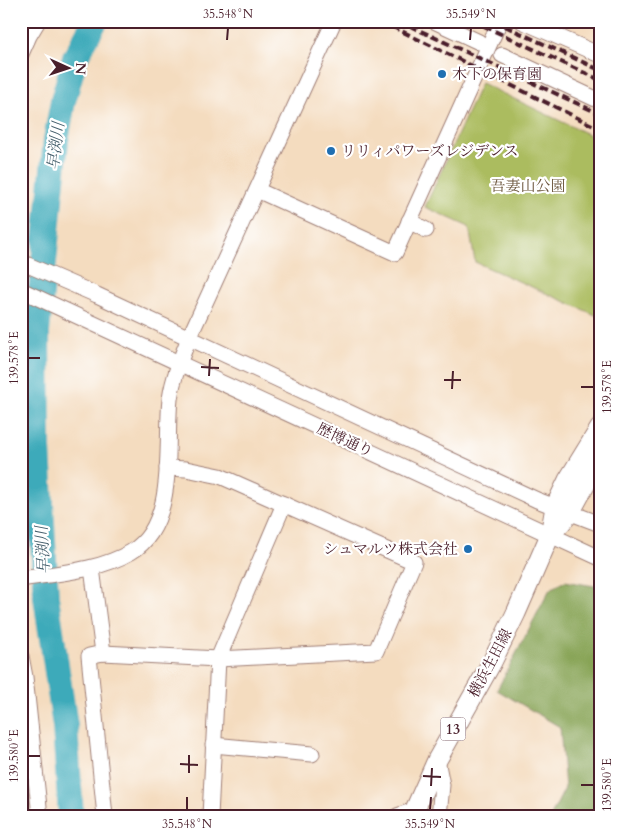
<svg xmlns="http://www.w3.org/2000/svg" width="621" height="837" viewBox="0 0 621 837" font-family="Cardo,'Noto Serif JP',serif">
  <rect width="100%" height="100%" fill="#fff"/>
  <filter id="ink" filterUnits="userSpaceOnUse"><feTurbulence type="fractalNoise" baseFrequency=".02" numOctaves="2"/><feDisplacementMap in="SourceGraphic" scale="10" xChannelSelector="R" yChannelSelector="G"/><feConvolveMatrix kernelMatrix="1 2 1 2 8 2 1 2 1" color-interpolation-filters="sRGB"/></filter>
  <filter id="wash" filterUnits="userSpaceOnUse"><feTurbulence type="fractalNoise" baseFrequency=".0096" numOctaves="4" result="noise"/><feDisplacementMap in="SourceGraphic" scale="20" xChannelSelector="R" yChannelSelector="G"/><feGaussianBlur stdDeviation="1.12" result="paint"/><feColorMatrix in="noise" values="0 0 0 0 0 0 0 0 0 0 0 0 0 0 0 0 0 1.4 0 .05"/><feComposite in="paint" operator="in"/></filter>
  <g filter="url(#wash)">
    <rect width="100%" height="100%" fill="#f4dcbf"/>
    <!-- green -->
    <polygon fill="#abbc5f" stroke="#7a6e45" points="481,83 600,140 600,317 475,262 469,227 425,207"/>
    <!-- forest -->
    <polygon fill="#88a456" stroke="#696240" points="565,581 600,587 600,816 551,816 565,788 560,727 497,690 550,589"/>
    <g fill="none" stroke-linecap="round" stroke-linejoin="round">
      <!-- river -->
      <polyline stroke="#3caaba" stroke-width="26" points="71,816 65,726 46,597 38,448 37,332 56,140 63,101 75,58 95,21"/>
    </g>
  </g>
  <g filter="url(#ink)">
    <g fill="none" stroke-linecap="round" stroke-linejoin="round">
      <!-- minor casing -->
      <g stroke="#9f7e75" stroke-width="17">
        <g id="minor">
          <polyline points="434,21 479,42"/>
          <polyline points="522,21 600,55"/>
          <polyline points="21,54 29,36 38,21"/>
          <polyline points="502,55 600,101"/>
          <polyline points="257,190 395,253 500,21"/>
          <polyline points="409,221 426,230"/>
          <polyline points="21,262 97,295 537,500 600,524"/>
          <polyline points="21,290 600,558"/>
          <polyline points="92,568 103,653"/>
          <path d="M21 579C59 573 98 571 131 552 178 524 165 445 170 399 173 378 181 358 189 338L334 21"/>
          <polyline points="21,656 25,677 40,816"/>
          <polyline points="213,745 312,754"/>
          <polyline points="437,760 442,785 439,816"/>
          <polyline points="105,816 89,656 103,653 218,659 376,651 414,562 220,476 186,469 167,468"/>
          <polyline points="210,816 218,659 284,504"/>
          <polyline points="397,816 414,810"/>
        </g>
      </g>
      <!-- major casing -->
      <g stroke="#9f7e75" stroke-width="21">
        <g id="major">
          <polyline points="550,535 570,513 600,458"/>
          <polyline points="412,816 437,760 492,662 516,613 550,535 555,507 568,480 600,428"/>
        </g>
      </g>
      <!-- minor -->
      <use href="#minor" stroke="#fff" stroke-width="15"/>
      <!-- major -->
      <use href="#major" stroke="#fff" stroke-width="19"/>
      <!-- rail -->
      <g stroke="#4a1f2b" stroke-width="4" stroke-dasharray="8 4" stroke-linecap="butt">
        <polyline points="381,21 600,129"/>
        <polyline points="399,21 600,114"/>
        <polyline points="473,21 600,80"/>
        <polyline points="494,21 600,70"/>
      </g>
    </g>
  </g>
  <!-- ticks -->
  <path fill="none" stroke="#4a1f2b" stroke-width="2" d="M227 40 228 28M470 40 471 28M28 358H40M201 367 219 368M209 376 210 359M444 380H461M581 387H594M452 389 453 371M28 756H40M180 764 198 765M189 773V755M423 776 441 777M581 785H594M431 786 432 768M187 810V797M430 810 431 797"/>
  <!-- markers -->
  <g fill="#1f6fb2" stroke="#fff" stroke-width="2">
    <circle cx="442" cy="74" r="5"/>
    <circle cx="331" cy="151" r="5"/>
    <circle cx="468" cy="549" r="5"/>
  </g>
  <g text-anchor="middle" dominant-baseline="central" stroke-width="4.5" stroke-linejoin="round" paint-order="stroke">
    <!-- shield labels -->
    <rect fill="#fff" stroke="#80626b" stroke-width="1" x="440.5" y="717.5" width="25" height="23" rx="4"/>
    <g font-size="14" font-weight="bold" fill="#4a1f2b">
      <text x="453" y="729">13</text>
    </g>
    <!-- poi labels -->
    <g font-size="15" fill="#4a1f2b" stroke="#fff" text-anchor="start">
      <text x="452" y="74">木下の保育園</text>
      <text x="341" y="151">リリィパワーズレジデンス</text>
      <text x="458" y="549" text-anchor="end">シュマルツ株式会社</text>
    </g>
    <!-- park labels -->
    <g font-size="15" fill="#6c563d" stroke="#fff">
      <text x="528" y="186">吾妻山公園</text>
    </g>
    <!-- street labels -->
    <g font-size="15" fill="#4a1f2b" stroke="#fff">
      <text transform="translate(345 440) rotate(25)">歴博通り</text>
      <text transform="translate(490 663) rotate(-62)">横浜生田線</text>
    </g>
    <!-- water labels -->
    <g font-size="16" font-style="italic" fill="#445e6b" stroke="#fff">
      <text transform="translate(56 146) rotate(-83)">早渕川</text>
      <text transform="translate(43 550) rotate(-93)">早渕川</text>
    </g>
  </g>
  <!-- margin -->
  <rect width="621" height="837" fill="none" stroke="#fff" stroke-width="55"/>
  <!-- north arrow -->
  <g transform="translate(68 68) rotate(93)" stroke="#ffffff" stroke-width="4" paint-order="stroke">
  <path d="M0-4L9 19L0 12L-9 19Z" fill="#4a1f2b"/>
  <text y="-8" font-size="14" font-weight="bold" text-anchor="middle" fill="#4a1f2b">N</text>
  </g>
  <rect x="28" y="28" width="566" height="782" fill="none" stroke="#4a1f2b" stroke-width="2"/>
  <g font-size="12" text-anchor="middle" fill="#4a1f2b">
    <text x="228" y="18">35.548°N</text>
    <text x="471" y="18">35.549°N</text>
    <text transform="translate(14 358) rotate(-90)" y="4">139.578°E</text>
    <text transform="translate(607 387) rotate(-90)" y="4">139.578°E</text>
    <text transform="translate(14 756) rotate(-90)" y="4">139.580°E</text>
    <text transform="translate(607 785) rotate(-90)" y="4">139.580°E</text>
    <text x="187" y="828">35.548°N</text>
    <text x="430" y="828">35.549°N</text>
  </g>
</svg>
